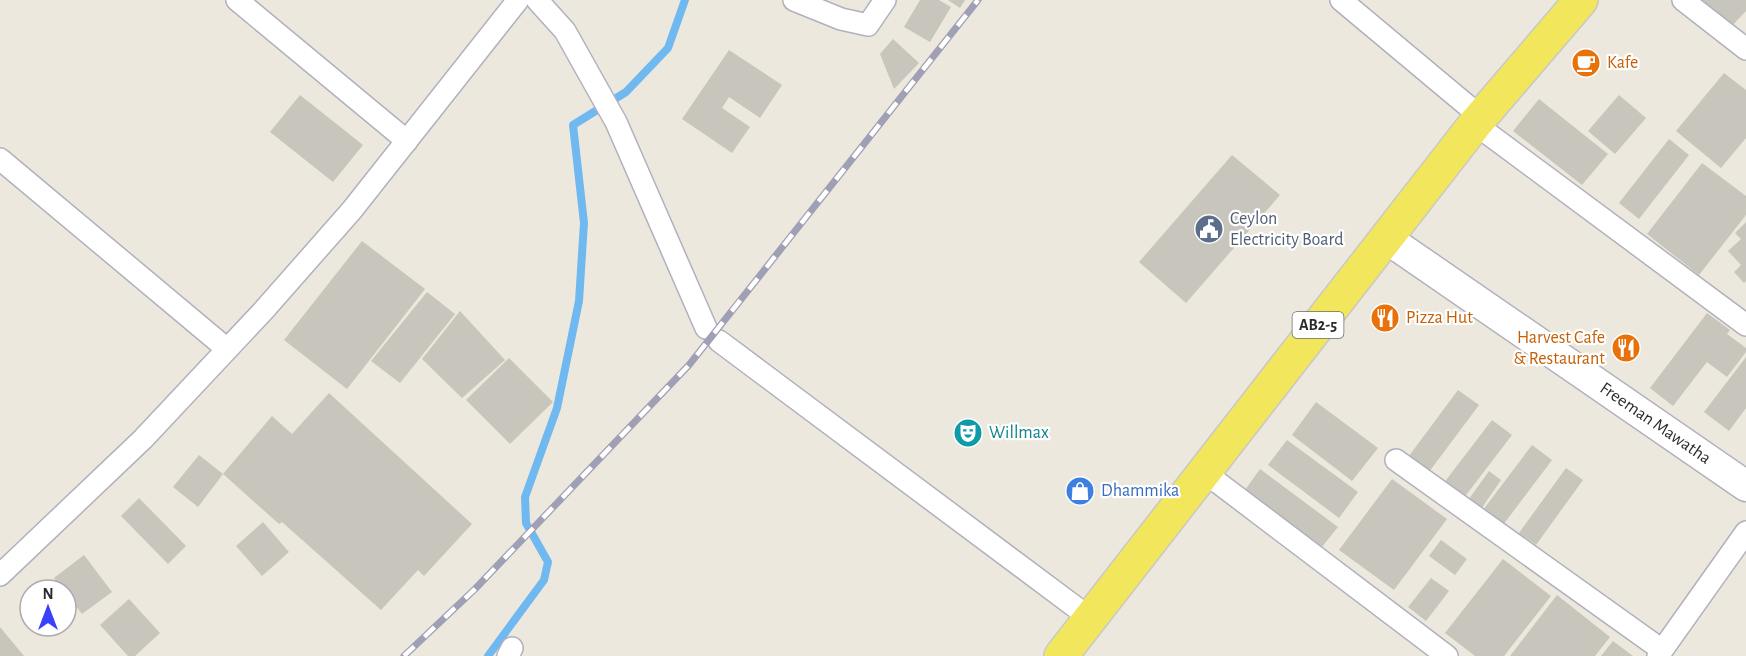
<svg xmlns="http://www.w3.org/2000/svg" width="1746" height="656" viewBox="0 0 1746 656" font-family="'Alegreya Sans',sans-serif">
  <rect width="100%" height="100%" fill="#ede8dd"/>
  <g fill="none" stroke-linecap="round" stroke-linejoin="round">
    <!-- stream -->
    <polyline stroke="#6fb9f0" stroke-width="8" points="488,656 544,580 548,562 526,523 525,497 557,408 579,301 584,223 573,125 626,92 668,48 685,0"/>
  </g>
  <!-- building -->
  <g fill="#c8c5bc">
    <polygon points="920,0 939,0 951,7 930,42 904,27"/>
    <polygon points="948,0 965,0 960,8"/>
    <polygon points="1697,0 1746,0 1746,11 1729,29"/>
    <polygon points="893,39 919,63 894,89 880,54"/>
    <polygon points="729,50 782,85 760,118 729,97 722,108 750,127 732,153 682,119"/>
    <polygon points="1724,73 1746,90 1746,138 1721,168 1676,131"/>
    <polygon points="300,95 363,145 333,182 270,132"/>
    <polygon points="1619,95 1646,118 1615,154 1588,131"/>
    <polygon points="1539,99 1608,154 1582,185 1513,131"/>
    <polygon points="1669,139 1689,155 1639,219 1619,203"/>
    <polygon points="1232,155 1280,195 1186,303 1139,262"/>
    <polygon points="1702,163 1746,196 1746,215 1699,275 1647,234"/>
    <polygon points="1746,222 1746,281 1744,283 1734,272 1741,265 1728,251 1741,239 1735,233"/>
    <polygon points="362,241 425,289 347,389 284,340"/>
    <polygon points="427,292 455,314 400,383 371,361"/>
    <polygon points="460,311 505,360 462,398 422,359"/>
    <polygon points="1707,313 1730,330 1727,334 1746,348 1746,352 1727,377 1707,362 1673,406 1650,388"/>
    <polygon points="1746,357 1746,408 1729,431 1704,412"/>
    <polygon points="509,358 553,402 510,444 466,400"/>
    <polygon points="1458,390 1479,405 1426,476 1406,460"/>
    <polygon points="329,393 472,524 424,576 418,570 381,610 282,522 279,524 223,474 272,416 292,434"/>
    <polygon points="1316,402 1378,448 1352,481 1292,435"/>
    <polygon points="1492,420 1512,435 1460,503 1440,488"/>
    <polygon points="1287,440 1358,492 1339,518 1268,465"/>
    <polygon points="1532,445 1552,460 1503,525 1483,510"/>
    <polygon points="199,455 223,474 198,507 173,487"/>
    <polygon points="1566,468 1583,480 1536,545 1519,533"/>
    <polygon points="1260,469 1338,527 1321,548 1245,490"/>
    <polygon points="1489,471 1501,480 1479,512 1466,503"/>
    <polygon points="1392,479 1447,519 1394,590 1339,550"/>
    <polygon points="139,498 186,546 168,564 121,516"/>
    <polygon points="263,522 289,552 262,576 236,546"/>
    <polygon points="1441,540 1467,559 1455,575 1429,556"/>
    <polygon points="84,555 112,592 82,614 54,578"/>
    <polygon points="1503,559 1551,596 1504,656 1475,656 1445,633"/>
    <polygon points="1431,578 1449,591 1426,621 1408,607"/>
    <polygon points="1557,595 1610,637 1595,656 1510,656"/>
    <polygon points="129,599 160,633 135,656 128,656 100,625"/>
    <polygon points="0,627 24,656 0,656"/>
    <polygon points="1613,641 1633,656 1601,656"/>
  </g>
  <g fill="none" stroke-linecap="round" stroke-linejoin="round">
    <!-- street casing -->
    <g stroke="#b1b1be" stroke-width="24">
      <g id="street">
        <polyline points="237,0 407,141"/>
        <polyline points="537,0 565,31 616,122 706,328"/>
        <polyline points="794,0 841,19 868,25 885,0"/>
        <polyline points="1341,0 1481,117"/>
        <polyline points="1683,0 1746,49"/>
        <polyline points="1475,124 1746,325"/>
        <polyline points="0,159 227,349"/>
        <polyline points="719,341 1090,618"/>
        <polyline points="1396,460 1662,650"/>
        <polyline points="1204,472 1447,656"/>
        <polyline points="0,575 143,439 264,310 352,210 518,0"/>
        <polyline points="508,656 512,648"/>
        <polyline points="1658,656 1746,532"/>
      </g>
    </g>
    <!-- secondary casing -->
    <g stroke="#b1b1be" stroke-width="33">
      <g id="secondary">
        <path id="s1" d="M1386 238 1746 486"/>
      </g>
    </g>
    <!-- primary casing -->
    <g stroke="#c8c8c8" stroke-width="36">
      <polyline id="primary" points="1061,656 1475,124 1581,0"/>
    </g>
    <!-- street -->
    <use href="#street" stroke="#fff" stroke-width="21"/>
    <!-- secondary -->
    <use href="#secondary" stroke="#fff" stroke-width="30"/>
    <!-- primary -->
    <use href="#primary" stroke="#f2e65c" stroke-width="33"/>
    <!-- rail casing -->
    <g stroke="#9f9fb5" stroke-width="7">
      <polyline id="rail" points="404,656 475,589 689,365 978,0"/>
    </g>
    <!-- rail -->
    <use href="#rail" stroke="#fff" stroke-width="4.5" stroke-dasharray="14" stroke-linecap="butt"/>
  </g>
  <!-- icons -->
  <defs>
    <g id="cafe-disc" transform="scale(1.5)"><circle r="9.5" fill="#e8710a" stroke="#fff"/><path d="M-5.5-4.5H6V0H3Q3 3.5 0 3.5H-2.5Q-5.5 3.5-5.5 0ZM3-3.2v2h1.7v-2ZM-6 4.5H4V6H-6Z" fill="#fff"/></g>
    <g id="civic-disc" transform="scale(1.5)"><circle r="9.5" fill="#5c6f8a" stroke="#fff"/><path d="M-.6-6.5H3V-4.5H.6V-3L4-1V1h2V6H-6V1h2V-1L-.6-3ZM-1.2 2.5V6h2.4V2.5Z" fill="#fff"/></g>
    <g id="restaurant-disc" transform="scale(1.5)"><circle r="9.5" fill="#e8710a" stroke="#fff"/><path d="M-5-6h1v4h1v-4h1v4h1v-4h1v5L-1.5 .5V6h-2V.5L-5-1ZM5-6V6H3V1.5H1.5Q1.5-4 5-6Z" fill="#fff"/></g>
    <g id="theatre-disc" transform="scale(1.5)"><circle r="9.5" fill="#0f9aa8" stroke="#fff"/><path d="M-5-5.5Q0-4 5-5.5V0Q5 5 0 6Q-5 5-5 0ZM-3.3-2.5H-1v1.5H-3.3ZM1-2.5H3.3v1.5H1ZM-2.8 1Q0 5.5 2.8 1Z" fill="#fff"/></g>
    <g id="shop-disc" transform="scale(1.5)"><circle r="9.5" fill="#3f7fe0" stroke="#fff"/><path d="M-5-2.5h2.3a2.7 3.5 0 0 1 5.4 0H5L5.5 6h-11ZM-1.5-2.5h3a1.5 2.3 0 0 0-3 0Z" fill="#fff"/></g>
  </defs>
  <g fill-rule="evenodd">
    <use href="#cafe-disc" x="1586" y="63"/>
    <use href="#civic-disc" x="1209" y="229"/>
    <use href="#restaurant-disc" x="1385" y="318"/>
    <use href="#restaurant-disc" x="1626" y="348"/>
    <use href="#theatre-disc" x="968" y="433"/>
    <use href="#shop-disc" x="1080" y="491"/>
  </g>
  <g text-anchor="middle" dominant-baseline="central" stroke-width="4.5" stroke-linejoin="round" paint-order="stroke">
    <!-- shield labels -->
    <rect fill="#fff" stroke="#6b6b6b" stroke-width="1.5" x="1292.5" y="312" width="51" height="26" rx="4.5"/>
    <g font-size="16" font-weight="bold" fill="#2b2b2b">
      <text x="1318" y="325">AB2-5</text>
    </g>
    <!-- food labels -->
    <g font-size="18" fill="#c56008" stroke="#fff" text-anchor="start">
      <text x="1607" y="63">Kafe</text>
      <text x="1406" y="318">Pizza Hut</text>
      <text x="1605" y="338" text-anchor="end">Harvest Cafe<tspan x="1605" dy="21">&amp; Restaurant</tspan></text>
    </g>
    <!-- service labels -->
    <g font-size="18" fill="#4e5e75" stroke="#fff" text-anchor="start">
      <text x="1230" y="219">Ceylon<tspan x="1230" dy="21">Electricity Board</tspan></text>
    </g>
    <!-- street labels -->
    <g font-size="18" fill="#2b2b2b" stroke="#fff">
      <text stroke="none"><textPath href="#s1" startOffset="327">Freeman Mawatha</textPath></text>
    </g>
    <!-- culture labels -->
    <g font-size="18" fill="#0d838f" stroke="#fff" text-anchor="start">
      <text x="989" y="433">Willmax</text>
    </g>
    <!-- shop labels -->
    <g font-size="18" fill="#366cbe" stroke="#fff" text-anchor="start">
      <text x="1101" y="491">Dhammika</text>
    </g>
  </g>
  <!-- north arrow -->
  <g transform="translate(48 608)"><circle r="28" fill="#ffffff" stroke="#aaaaaa" stroke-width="1.5"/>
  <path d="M0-4.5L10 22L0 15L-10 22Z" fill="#3b41fb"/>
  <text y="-9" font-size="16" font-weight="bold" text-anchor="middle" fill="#2b2b2b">N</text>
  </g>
</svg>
